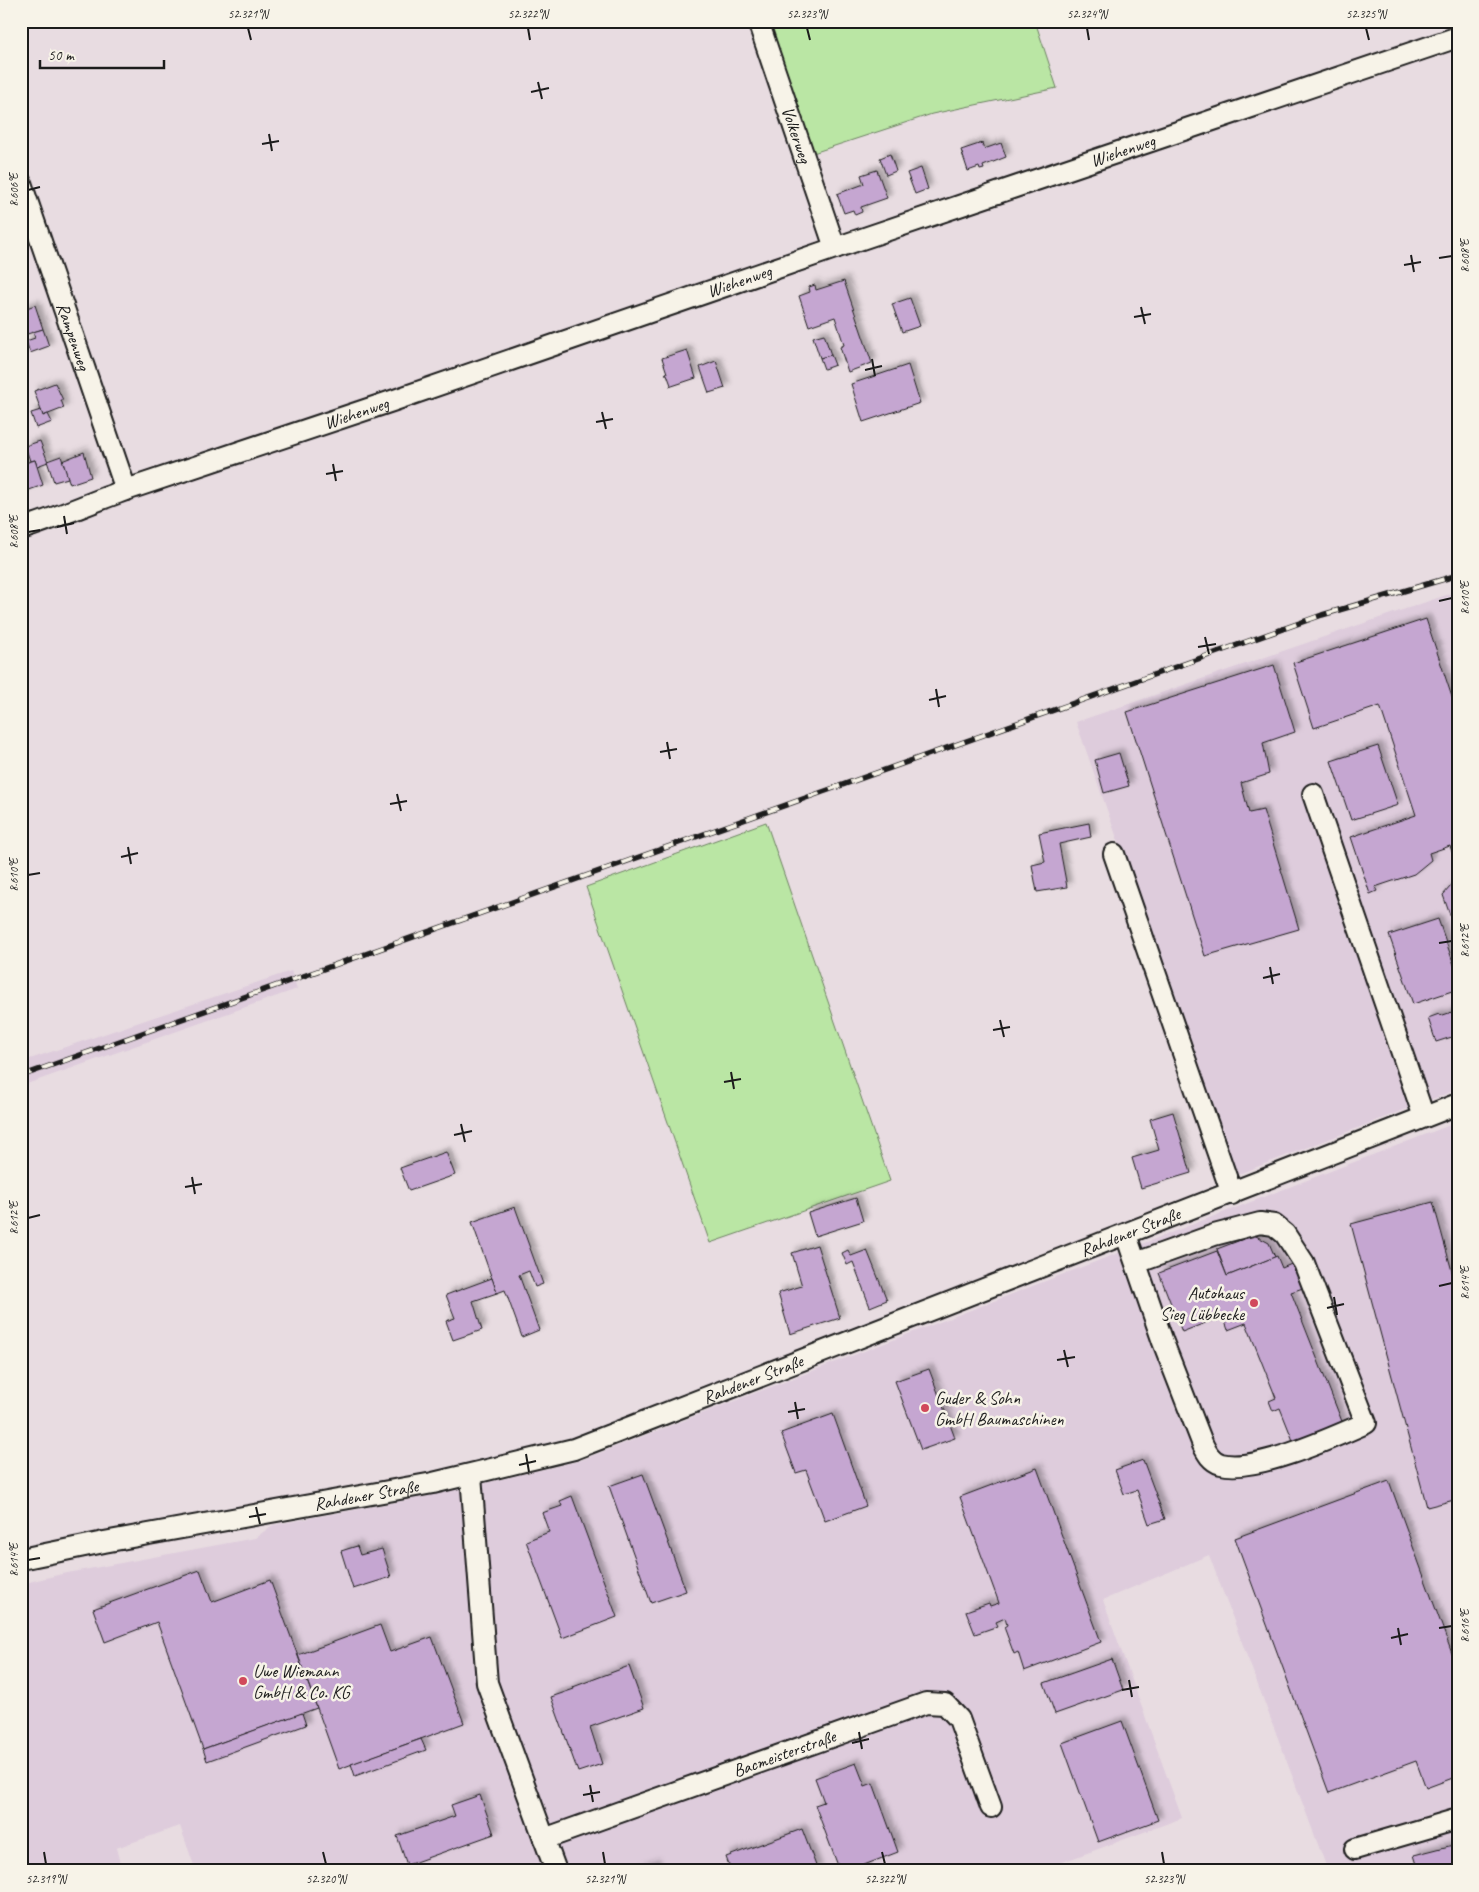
<svg xmlns="http://www.w3.org/2000/svg" width="1479" height="1892" viewBox="0 0 1479 1892" font-family="Caveat,sans-serif">
  <defs>
    <filter id="shadow"><feDropShadow dx="4.5" dy="-4.5" stdDeviation="2.5" flood-color="#0004"/></filter>
  </defs>
  <rect width="100%" height="100%" fill="#e8dce1"/>
  <filter id="ink" filterUnits="userSpaceOnUse"><feTurbulence type="fractalNoise" baseFrequency=".02" numOctaves="2"/><feDisplacementMap in="SourceGraphic" scale="10" xChannelSelector="R" yChannelSelector="G"/><feConvolveMatrix kernelMatrix="1 2 1 2 8 2 1 2 1" color-interpolation-filters="sRGB"/></filter>
  <g filter="url(#ink)">
    <!-- built -->
    <g fill="#deccdc">
      <polygon points="1458,591 1458,1089 1236,1175 1076,722"/>
      <polygon points="291,971 297,989 21,1086 21,1062"/>
      <polygon points="1458,1122 1458,1871 1328,1871 1209,1555 1103,1600 1182,1818 1052,1866 1054,1871 391,1871 390,1868 384,1871 196,1871 180,1826 116,1848 122,1871 21,1871 21,1584 62,1574 255,1538 273,1525 424,1497 579,1461"/>
    </g>
    <!-- green -->
    <g fill="#bae6a4" stroke="#6b8160">
      <polygon points="766,21 1035,21 1057,88 932,114 810,154"/>
      <polygon points="766,822 890,1181 710,1243 586,887"/>
    </g>
    <!-- building -->
    <g fill="#c5a6d1" stroke="#1c1c1c" filter="url(#shadow)">
      <polygon points="982,143 984,149 1001,143 1006,157 983,166 984,169 980,170 979,167 968,171 961,150"/>
      <polygon points="890,154 896,171 886,175 880,158"/>
      <polygon points="921,168 928,189 915,194 907,173"/>
      <polygon points="877,170 887,198 861,207 862,212 855,215 853,210 844,213 837,194 864,184 861,175"/>
      <polygon points="844,281 872,363 848,372 840,347 844,345 835,317 809,326 799,296 810,292 809,287 815,285 816,290"/>
      <polygon points="910,298 920,326 902,332 892,304"/>
      <polygon points="35,305 43,329 21,336 21,310"/>
      <polygon points="43,329 49,346 30,353 26,341 35,338 33,332"/>
      <polygon points="824,334 831,355 820,358 813,337"/>
      <polygon points="687,350 696,378 669,387 671,385 667,374 665,374 667,373 662,358"/>
      <polygon points="831,355 835,365 824,369 820,358"/>
      <polygon points="716,361 725,388 709,393 700,367"/>
      <polygon points="908,365 920,403 863,422 851,384"/>
      <polygon points="55,383 63,400 61,400 64,408 43,416 34,391"/>
      <polygon points="41,410 43,416 48,414 52,422 36,428 31,413"/>
      <polygon points="40,441 48,462 37,466 35,460 30,461 25,446"/>
      <polygon points="84,452 91,477 70,484 62,461"/>
      <polygon points="61,456 68,478 54,482 47,461"/>
      <polygon points="35,460 43,485 21,493 21,464"/>
      <polygon points="1426,619 1458,715 1458,869 1450,846 1429,853 1431,860 1414,874 1375,887 1377,891 1370,894 1351,837 1416,815 1380,706 1314,728 1293,663"/>
      <polygon points="1274,665 1295,732 1263,743 1269,774 1241,783 1249,813 1263,810 1299,929 1205,956 1127,712"/>
      <polygon points="1378,746 1398,805 1351,820 1331,761"/>
      <polygon points="1119,753 1129,786 1104,793 1095,760"/>
      <polygon points="1089,823 1091,837 1059,844 1067,887 1037,892 1032,865 1045,862 1039,833"/>
      <polygon points="1458,878 1458,938 1443,895"/>
      <polygon points="1438,919 1458,976 1458,989 1413,1004 1389,935"/>
      <polygon points="1458,1010 1458,1035 1436,1042 1428,1018 1439,1014 1440,1016"/>
      <polygon points="1173,1112 1191,1173 1141,1188 1132,1158 1159,1150 1150,1119"/>
      <polygon points="446,1152 455,1175 409,1191 400,1168"/>
      <polygon points="856,1198 863,1221 815,1236 808,1213"/>
      <polygon points="1433,1202 1458,1293 1458,1499 1427,1507 1351,1224"/>
      <polygon points="515,1207 543,1284 535,1287 529,1271 519,1275 539,1330 522,1337 505,1290 497,1293 472,1222"/>
      <polygon points="1254,1235 1269,1243 1275,1257 1227,1276 1217,1249"/>
      <polygon points="817,1245 840,1318 790,1334 778,1293 802,1286 792,1253"/>
      <polygon points="848,1250 851,1256 867,1250 887,1300 870,1307 853,1262 847,1265 842,1253"/>
      <polygon points="1217,1251 1227,1276 1277,1256 1282,1268 1294,1263 1303,1288 1291,1292 1343,1424 1294,1443 1280,1408 1273,1411 1269,1401 1276,1398 1246,1323 1228,1330 1223,1316 1182,1332 1159,1273"/>
      <polygon points="492,1278 497,1293 473,1301 482,1330 453,1340 446,1321 455,1318 446,1295"/>
      <polygon points="929,1369 955,1438 921,1450 895,1381"/>
      <polygon points="833,1414 866,1506 825,1521 806,1470 796,1473 781,1433"/>
      <polygon points="1143,1460 1165,1519 1149,1524 1137,1490 1124,1494 1115,1470"/>
      <polygon points="1037,1468 1101,1642 1024,1671 1018,1652 1014,1654 1004,1627 1007,1625 1005,1618 996,1622 998,1626 975,1634 966,1611 989,1603 990,1606 999,1603 960,1497"/>
      <polygon points="643,1474 686,1591 651,1603 609,1486"/>
      <polygon points="1389,1481 1458,1670 1458,1776 1426,1788 1416,1761 1329,1793 1235,1538"/>
      <polygon points="572,1496 617,1617 562,1638 526,1541 549,1532 542,1513 562,1506 560,1501"/>
      <polygon points="357,1546 360,1555 382,1549 391,1577 353,1589 341,1551"/>
      <polygon points="200,1570 212,1602 270,1580 317,1708 203,1749 157,1622 105,1642 93,1609"/>
      <polygon points="380,1625 390,1652 432,1637 464,1723 339,1769 298,1655"/>
      <polygon points="1112,1659 1123,1690 1055,1714 1044,1683"/>
      <polygon points="629,1666 644,1708 590,1727 602,1764 578,1772 551,1697 574,1689 573,1687"/>
      <polygon points="302,1713 306,1725 207,1761 203,1749"/>
      <polygon points="1122,1721 1158,1820 1098,1842 1062,1743"/>
      <polygon points="421,1739 426,1750 355,1776 351,1764"/>
      <polygon points="856,1763 865,1786 873,1783 898,1852 864,1865 866,1871 840,1871 815,1805 824,1802 815,1778"/>
      <polygon points="480,1795 494,1834 407,1865 397,1836 455,1816 451,1805"/>
      <polygon points="802,1829 818,1871 731,1871 726,1857"/>
      <polygon points="1453,1845 1458,1862 1458,1871 1419,1871 1414,1855"/>
      <polygon points="655,1863 657,1871 635,1871"/>
    </g>
    <g fill="none" stroke-linecap="round" stroke-linejoin="round">
      <!-- minor casing -->
      <g stroke="#1c1c1c" stroke-width="24">
        <g id="minor">
          <path id="s1" d="M758 21 835 248"/>
          <path id="s2" d="M21 183 126 490"/>
          <path id="s3" d="M21 529C57 518 91 502 126 490L392 401 835 248 1458 37"/>
          <polyline points="1313,794 1424,1117"/>
          <polyline points="1114,854 1232,1194"/>
          <path d="M1126 1235 1163 1342 1203 1445C1207 1453 1211 1461 1221 1464 1255 1473 1334 1437 1366 1423L1304 1263 1285 1234 1274 1225 1260 1223 1214 1235 1136 1263"/>
          <polyline points="471,1475 487,1683 556,1871"/>
          <path id="s4" d="M21 1559 104 1542 433 1483 574 1449 1458 1104"/>
          <path id="s5" d="M544 1839 926 1703 945 1704 959 1719 991 1807"/>
          <polyline points="1355,1849 1458,1819"/>
        </g>
      </g>
      <!-- minor -->
      <use href="#minor" stroke="#f7f3e8" stroke-width="20"/>
      <!-- rail casing -->
      <g stroke="#1c1c1c" stroke-width="5.5">
        <polyline id="rail" points="21,1076 1322,615 1458,575"/>
      </g>
      <!-- rail -->
      <use href="#rail" stroke="#f7f3e8" stroke-width="4" stroke-dasharray="11" stroke-linecap="butt"/>
    </g>
  </g>
  <!-- ticks -->
  <path fill="none" stroke="#1c1c1c" stroke-width="2" d="M248 28 251 40M528 28 530 40M807 28 810 40M1087 28 1089 40M1366 28 1369 40M538 82 542 99M531 92 549 88M269 134 272 151M262 144 279 141M28 190 40 187M1411 255 1414 272M1439 258 1452 256M1404 265 1421 262M1141 307 1145 324M1134 317 1151 314M872 359 875 376M865 370 882 366M602 412 606 429M596 422 613 419M333 464 336 481M326 474 343 471M64 516 67 534M57 527 74 523M28 532 40 530M1439 601 1452 598M1205 637 1209 654M1198 647 1216 644M936 689 939 707M929 700 946 696M667 742 670 759M660 752 677 749M397 794 401 811M390 804 407 801M128 847 131 864M121 857 138 853M28 875 40 873M1439 943 1452 941M1270 967 1273 984M1263 978 1280 974M1000 1020 1004 1037M993 1030 1010 1027M731 1072 734 1089M724 1082 741 1079M461 1124 465 1142M454 1135 472 1131M192 1177 195 1194M185 1187 202 1184M28 1218 40 1215M1439 1286 1452 1283M1334 1297 1337 1315M1327 1308 1344 1304M1064 1350 1068 1367M1057 1360 1075 1357M795 1402 798 1419M788 1412 805 1409M526 1454 529 1472M519 1465 536 1461M256 1507 260 1524M249 1517 266 1514M28 1560 40 1558M1398 1628 1401 1645M1439 1628 1452 1626M1391 1638 1408 1634M1129 1680 1132 1697M1122 1690 1139 1687M859 1732 862 1749M852 1743 869 1739M590 1785 593 1802M583 1795 600 1792M44 1852 46 1864M323 1852 326 1864M603 1852 605 1864M882 1852 885 1864M1162 1852 1164 1864"/>
  <!-- markers -->
  <g fill="#d1495b" stroke="#f7f3e8" stroke-width="2">
    <circle cx="1254" cy="1303" r="5"/>
    <circle cx="925" cy="1408" r="5"/>
    <circle cx="243" cy="1681" r="5"/>
  </g>
  <g text-anchor="middle" dominant-baseline="central" stroke-width="5" stroke-linejoin="round" paint-order="stroke">
    <!-- street labels -->
    <g font-size="18" fill="#1c1c1c" stroke="#f7f3e8">
      <text stroke="none"><textPath href="#s1" startOffset="120">Volkerweg</textPath></text>
      <text stroke="none"><textPath href="#s3" startOffset="1165">Wiehenweg</textPath></text>
      <text stroke="none"><textPath href="#s3" startOffset="760">Wiehenweg</textPath></text>
      <text stroke="none"><textPath href="#s2" startOffset="162">Rampenweg</textPath></text>
      <text stroke="none"><textPath href="#s3" startOffset="355">Wiehenweg</textPath></text>
      <text stroke="none"><textPath href="#s4" startOffset="1161">Rahdener Straße</textPath></text>
      <text stroke="none"><textPath href="#s4" startOffset="756">Rahdener Straße</textPath></text>
      <text stroke="none"><textPath href="#s4" startOffset="351">Rahdener Straße</textPath></text>
      <text stroke="none"><textPath href="#s5" startOffset="255">Bacmeisterstraße</textPath></text>
    </g>
    <!-- poi labels -->
    <g font-size="18" fill="#1c1c1c" stroke="#f7f3e8" text-anchor="start">
      <text x="1244" y="1293" text-anchor="end">Autohaus<tspan x="1244" dy="21">Sieg Lübbecke</tspan></text>
      <text x="935" y="1398">Guder &amp; Sohn<tspan x="935" dy="21">GmbH Baumaschinen</tspan></text>
      <text x="253" y="1671">Uwe Wiemann<tspan x="253" dy="21">GmbH &amp; Co. KG</tspan></text>
    </g>
  </g>
  <!-- margin -->
  <rect width="1479" height="1892" fill="none" stroke="#f7f3e8" stroke-width="55"/>
  <!-- scale -->
  <path d="M40 60v8h124v-8" fill="none" stroke="#1c1c1c" stroke-width="2.5"/>
  <text x="48" y="60" font-size="15" fill="#1c1c1c" stroke="#f7f3e8" stroke-width="4" paint-order="stroke">50 m</text>
  <rect x="28" y="28" width="1424" height="1836" fill="none" stroke="#1c1c1c" stroke-width="2"/>
  <g font-size="12" text-anchor="middle" fill="#1c1c1c">
    <text x="248" y="18">52.321°N</text>
    <text x="528" y="18">52.322°N</text>
    <text x="807" y="18">52.323°N</text>
    <text x="1087" y="18">52.324°N</text>
    <text x="1366" y="18">52.325°N</text>
    <text transform="translate(14 190) rotate(-90)" y="4">8.606°E</text>
    <text transform="translate(1465 256) rotate(-90)" y="4">8.608°E</text>
    <text transform="translate(14 532) rotate(-90)" y="4">8.608°E</text>
    <text transform="translate(1465 598) rotate(-90)" y="4">8.610°E</text>
    <text transform="translate(14 875) rotate(-90)" y="4">8.610°E</text>
    <text transform="translate(1465 941) rotate(-90)" y="4">8.612°E</text>
    <text transform="translate(14 1218) rotate(-90)" y="4">8.612°E</text>
    <text transform="translate(1465 1283) rotate(-90)" y="4">8.614°E</text>
    <text transform="translate(14 1560) rotate(-90)" y="4">8.614°E</text>
    <text transform="translate(1465 1626) rotate(-90)" y="4">8.616°E</text>
    <text x="46" y="1883">52.319°N</text>
    <text x="326" y="1883">52.320°N</text>
    <text x="605" y="1883">52.321°N</text>
    <text x="885" y="1883">52.322°N</text>
    <text x="1164" y="1883">52.323°N</text>
  </g>
</svg>
